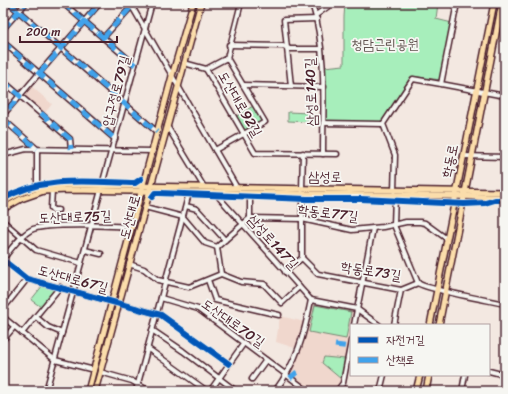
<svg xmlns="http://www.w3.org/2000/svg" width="508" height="394" viewBox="0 0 508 394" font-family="Sriracha,'Poor Story',sans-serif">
  <rect width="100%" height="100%" fill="#f3e8e1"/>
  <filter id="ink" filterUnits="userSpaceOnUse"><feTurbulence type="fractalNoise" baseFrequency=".025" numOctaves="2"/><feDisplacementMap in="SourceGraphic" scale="8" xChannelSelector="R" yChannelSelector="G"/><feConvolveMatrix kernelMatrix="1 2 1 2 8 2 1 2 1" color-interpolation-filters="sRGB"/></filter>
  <g filter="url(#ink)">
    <!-- built -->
    <g fill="#f0d7cd">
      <polygon points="31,86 52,104 44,114 22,96"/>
      <polygon points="313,302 354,310 355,312 353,325 351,325 351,333 341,382 335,391 311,391 290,376 290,373 303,344 311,303"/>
      <polygon points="280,316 305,322 298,349 276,342"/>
    </g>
    <!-- green -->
    <g fill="#a7eebb" stroke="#788673">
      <polygon points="345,3 438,3 436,19 452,23 441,80 411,76 383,120 379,123 326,122 325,119 326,90 324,67 344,65 344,17"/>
      <polygon points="253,106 262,120 261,122 245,131 243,130 235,117"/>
      <polygon points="288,112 309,113 309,122 288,121"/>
      <polygon points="43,285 56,288 41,307 31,300"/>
      <polygon points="315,305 351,312 346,339 309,332"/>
      <polygon points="324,357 345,359 341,379 322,363"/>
    </g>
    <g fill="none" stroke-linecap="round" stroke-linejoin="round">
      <!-- minor casing -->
      <g stroke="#4a1f2b" stroke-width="7">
        <g id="minor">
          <polyline points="9,3 157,132"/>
          <polyline points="63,3 135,65"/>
          <polyline points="130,3 237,188"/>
          <path d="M312 3C327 51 323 104 323 154"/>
          <polyline points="69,8 73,3"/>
          <polyline points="316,15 333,3"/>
          <polyline points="3,29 26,3"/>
          <polyline points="103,38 132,6"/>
          <polyline points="3,42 115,139"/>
          <polyline points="229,45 283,46 290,49 320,49"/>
          <polyline points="184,63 206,69 255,153 337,154"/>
          <polyline points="206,69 227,58 241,3"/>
          <polyline points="3,81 70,139 71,149"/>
          <polyline points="441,84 457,3"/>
          <polyline points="243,85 324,87"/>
          <polyline points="291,86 284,20 317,19"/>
          <polyline points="3,115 100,3"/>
          <polyline points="3,119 37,149 37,187"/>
          <polyline points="323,123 383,124"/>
          <polyline points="383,124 413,79 441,84 505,96"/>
          <polyline points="383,124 395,155 394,191"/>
          <polyline points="167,126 204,187"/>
          <polyline points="215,150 265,122 227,58"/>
          <polyline points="3,155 26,149 153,151"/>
          <polyline points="463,156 505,157"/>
          <polyline points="102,185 152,3"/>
          <polyline points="302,189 303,153"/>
          <polyline points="52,190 51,208 53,210 58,210"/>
          <polyline points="215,193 311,300"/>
          <polyline points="395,195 394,225 418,283"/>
          <polyline points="186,206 197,209 225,240"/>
          <polyline points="145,207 183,217 205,243 217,247"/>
          <polyline points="250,218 302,219 352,230 383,227 406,222 420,222 425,223 447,239"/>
          <polyline points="3,221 36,250 81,263"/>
          <polyline points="217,247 221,274 241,282 264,284 282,303 299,287"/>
          <polyline points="217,247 250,218 250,193"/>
          <polyline points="85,250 101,254"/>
          <path d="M302 258 318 274 401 290 418 283C424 289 492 301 505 304"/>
          <path d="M3 259C11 249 20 236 31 230 43 223 116 225 132 228"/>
          <polyline points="3,260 27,279 161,315 229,364"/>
          <polyline points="129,264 144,269 158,280 189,287 221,274"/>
          <polyline points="285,272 302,258 302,193"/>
          <polyline points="208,280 215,300 279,315"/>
          <polyline points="161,298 198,309 308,391"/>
          <polyline points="311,300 357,309 379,325"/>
          <polyline points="3,309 27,279"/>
          <polyline points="3,317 55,360 94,370"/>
          <polyline points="36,317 48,327 62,333"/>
          <polyline points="354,325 373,228"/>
          <polyline points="394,325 401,290"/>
          <polyline points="152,330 183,351 236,391"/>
          <polyline points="22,333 60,287"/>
          <polyline points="3,340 14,327"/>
          <polyline points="147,348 207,391"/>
          <polyline points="489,371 505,375"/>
          <polyline points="100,372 132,381 149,391"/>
          <polyline points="252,379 266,360"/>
          <polyline points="46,391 101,190"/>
          <polyline points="136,391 189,193"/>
          <polyline points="210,391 244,343"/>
          <path d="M275 391C297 362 304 335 311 300"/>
          <polyline points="337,391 343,383 351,341"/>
          <polyline points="380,391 384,375"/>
          <polyline points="462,391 465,375"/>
        </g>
      </g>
      <!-- major casing -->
      <g stroke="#4a1f2b" stroke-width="8">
        <g id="major">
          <path d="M3 203C23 188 47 186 71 185L505 192"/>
          <polyline points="3,209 21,199 44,191 69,190 505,197"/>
          <polyline points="430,325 494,3"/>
          <polyline points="439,325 502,3"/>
          <polyline points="88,391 172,76 193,3"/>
          <polyline points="95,391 201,3"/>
          <polyline points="416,391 420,375"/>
          <polyline points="426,391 429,375"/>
        </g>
      </g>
      <!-- minor -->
      <use href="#minor" stroke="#f6f6f2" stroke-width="4"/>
      <!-- major -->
      <use href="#major" stroke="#fbddab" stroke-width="5"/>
      <!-- quiet -->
      <g stroke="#40a2eb" stroke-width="5" stroke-dasharray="10 5" stroke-linecap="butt">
        <polyline points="9,3 157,132"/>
        <polyline points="63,3 135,65"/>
        <polyline points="3,29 26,3"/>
        <polyline points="103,38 132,6"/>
        <polyline points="3,42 115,139"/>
        <polyline points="40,73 100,3"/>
        <polyline points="3,81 20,96 3,115"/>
        <polyline points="41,113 70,139 71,149"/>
        <polyline points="3,119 37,149"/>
        <polyline points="335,345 350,347"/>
        <polyline points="290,378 297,372"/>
      </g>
      <!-- cycleway casing -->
      <g stroke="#f6f6f2" stroke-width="8">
        <g id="cycleway">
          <polyline points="152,197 155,193 159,193 307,199 361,199 464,204 485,203 495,200 505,200"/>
          <path d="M3 199C42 175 91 182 135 183L141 179"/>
          <polyline points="3,260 27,279 161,315 229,364"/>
        </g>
      </g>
      <!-- cycleway -->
      <use href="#cycleway" stroke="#0057b8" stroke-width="6"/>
    </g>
  </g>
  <g text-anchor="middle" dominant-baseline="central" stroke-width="3.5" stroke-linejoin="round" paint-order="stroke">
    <!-- park labels -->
    <g font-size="14" fill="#61534f" stroke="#f6f6f2">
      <text x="385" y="44">청담근린공원</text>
    </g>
    <!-- street labels -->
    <g font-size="14" fill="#4a1f2b" stroke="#f6f6f2">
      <text transform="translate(116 91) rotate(-75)">압구정로79길</text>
      <text transform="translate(311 92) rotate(-92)">삼성로140길</text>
      <text transform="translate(240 104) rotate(60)">도산대로92길</text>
      <text transform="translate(450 161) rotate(-78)">학동로</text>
      <text transform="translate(325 177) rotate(1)">삼성로</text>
      <text transform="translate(328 213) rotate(7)">학동로77길</text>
      <text transform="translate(75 217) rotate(-2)">도산대로75길</text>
      <text transform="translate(130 217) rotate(-75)">도산대로</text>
      <text transform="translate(273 242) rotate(48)">삼성로147길</text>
      <text transform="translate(371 271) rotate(9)">학동로73길</text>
      <text transform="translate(73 279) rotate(15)">도산대로67길</text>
      <text transform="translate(233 323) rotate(35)">도산대로70길</text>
    </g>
  </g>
  <!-- margin -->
  <rect width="508" height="394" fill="none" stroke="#f6f6f2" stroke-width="16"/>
  <rect x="8" y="8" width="492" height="378" fill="none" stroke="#4a1f2b" stroke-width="1.5" filter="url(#ink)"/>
  <!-- legend -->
  <rect x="350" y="324" width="140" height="52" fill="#f6f6f2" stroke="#b1a0a2"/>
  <rect x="358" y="337" width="20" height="6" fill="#0057b8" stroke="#b1a0a2"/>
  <text x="386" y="344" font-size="12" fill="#4a1f2b">자전거길</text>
  <rect x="358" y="357" width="20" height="6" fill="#40a2eb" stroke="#b1a0a2"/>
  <text x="386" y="364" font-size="12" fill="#4a1f2b">산책로</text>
  <!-- scale -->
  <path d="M20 36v6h97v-6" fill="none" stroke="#4a1f2b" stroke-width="2"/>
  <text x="26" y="36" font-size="12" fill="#4a1f2b" stroke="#f6f6f2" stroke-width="3" paint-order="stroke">200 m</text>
</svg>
